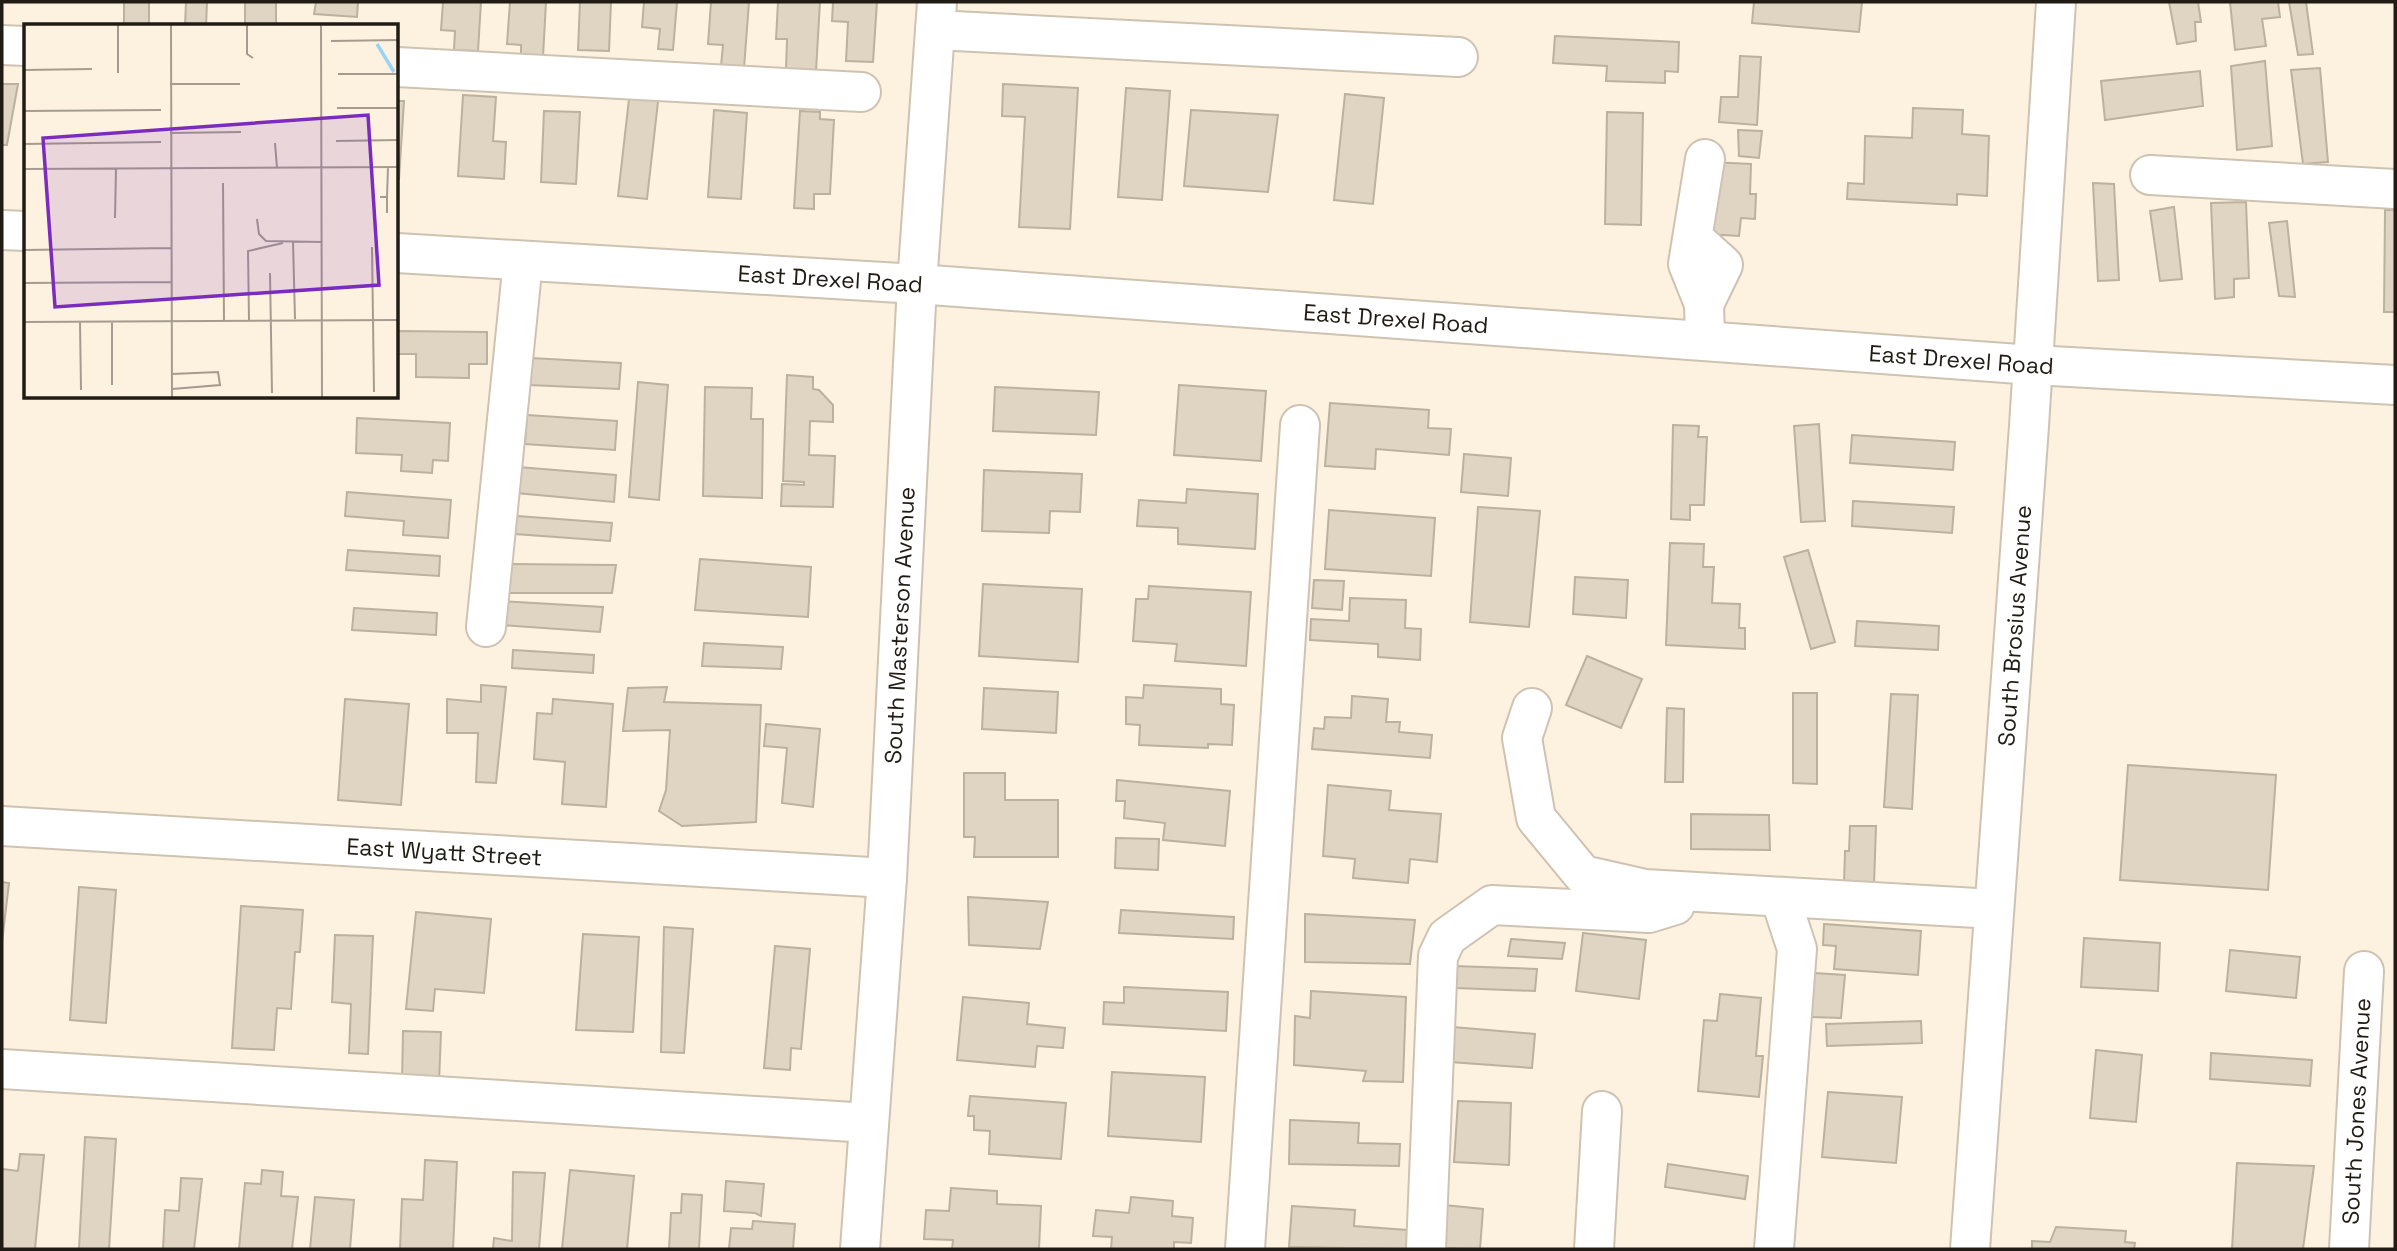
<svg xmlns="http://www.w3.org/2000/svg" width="2397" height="1251" viewBox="0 0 2397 1251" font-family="'Space Grotesk',sans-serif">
  <rect width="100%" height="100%" fill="#fdf2e0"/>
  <!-- building -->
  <g fill="#e0d5c3" stroke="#bbb19f" stroke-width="2">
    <rect x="124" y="2" width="25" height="24"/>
    <polygon points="186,2 207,2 206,26 185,26"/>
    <rect x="245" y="2" width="31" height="24"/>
    <polygon points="316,2 358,2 357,17 314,14"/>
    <polygon points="443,2 481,2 478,51 454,50 455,31 441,30"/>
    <polygon points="510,2 546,2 543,57 521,56 521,45 507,44"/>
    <polygon points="580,2 611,2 609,51 578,50"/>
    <polygon points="644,2 677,2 673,50 658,49 660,29 642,27"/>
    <polygon points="711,2 749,2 744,68 721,66 723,45 708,44"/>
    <polygon points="778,2 820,2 816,71 786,70 787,39 776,39"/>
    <polygon points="833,2 877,2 873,62 846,61 848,22 832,21"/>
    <polygon points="1754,2 1862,2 1859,32 1752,23"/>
    <polygon points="2169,2 2198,2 2201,22 2195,22 2196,41 2177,44"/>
    <polygon points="2230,2 2278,2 2280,17 2262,19 2266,46 2235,50"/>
    <polygon points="2289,2 2306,2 2313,54 2298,55"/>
    <polygon points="1555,36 1679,42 1678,72 1665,71 1665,83 1606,81 1607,66 1553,63"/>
    <polygon points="1740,56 1761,57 1757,125 1719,122 1721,97 1738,97"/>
    <polygon points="2265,61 2272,146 2237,150 2231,66"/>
    <polygon points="2320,68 2328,162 2303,164 2291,70"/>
    <polygon points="2200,71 2203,106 2105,120 2101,81"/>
    <polygon points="2,84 18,84 7,145 2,145"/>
    <polygon points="1003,84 1078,88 1070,229 1019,227 1025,117 1002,116"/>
    <polygon points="1126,88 1170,91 1162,200 1118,197"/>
    <polygon points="630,90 659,93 647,199 618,196"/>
    <polygon points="1345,94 1384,98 1373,204 1334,200"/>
    <polygon points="463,95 496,97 493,141 506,142 504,179 458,176"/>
    <polygon points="397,101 404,101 399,179 397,179"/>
    <polygon points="1913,108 1963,110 1962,134 1989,136 1987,196 1957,194 1957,205 1847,199 1848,183 1864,184 1865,136 1912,138"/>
    <polygon points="714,110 747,113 741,199 708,197"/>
    <polygon points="1191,110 1278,115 1268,192 1184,186"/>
    <polygon points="544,111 580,112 576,184 541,182"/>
    <polygon points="800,111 820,112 820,119 834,120 830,194 814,194 814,209 794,208"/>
    <polygon points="1607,112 1643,113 1641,225 1605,224"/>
    <polygon points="1738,130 1762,131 1759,158 1739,156"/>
    <polygon points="1710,162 1751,164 1750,194 1756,194 1755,219 1741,218 1739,236 1706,234"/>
    <polygon points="2093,183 2114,184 2119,280 2098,281"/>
    <polygon points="2246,202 2249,278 2234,279 2234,297 2215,299 2211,203"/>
    <polygon points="2174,207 2182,279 2160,281 2150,211"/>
    <polygon points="2385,210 2395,210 2395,312 2384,312"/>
    <polygon points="2287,221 2295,297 2279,296 2269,223"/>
    <polygon points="397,331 487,332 487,364 469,364 469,378 416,377 416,354 397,354"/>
    <polygon points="531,358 621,363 619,389 529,385"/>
    <polygon points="787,375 813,377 813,389 819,390 833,405 833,422 810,421 809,455 835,456 833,507 781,506 782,484 804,485 804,482 783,481"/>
    <polygon points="638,382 668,385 659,500 629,497"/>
    <polygon points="1179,385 1266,391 1261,461 1174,455"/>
    <polygon points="705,387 752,388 751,419 763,419 762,498 703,496"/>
    <polygon points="995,387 1099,392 1096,435 993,431"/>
    <polygon points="1330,403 1429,410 1428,428 1451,429 1449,455 1376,449 1375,469 1325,466"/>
    <polygon points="527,415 617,421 615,450 525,444"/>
    <polygon points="357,418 450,423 448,461 433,460 432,473 401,471 402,455 356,453"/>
    <polygon points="1819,424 1825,521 1801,522 1794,426"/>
    <polygon points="1673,425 1699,426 1698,437 1707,437 1704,505 1690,505 1690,520 1671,519"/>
    <polygon points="1852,435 1955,442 1953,470 1850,463"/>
    <polygon points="1464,454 1511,458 1508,496 1461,492"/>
    <polygon points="518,467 616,475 614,502 516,493"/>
    <polygon points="984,470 1082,474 1080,512 1050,511 1049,533 982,531"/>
    <polygon points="1187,489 1258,494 1255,549 1178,544 1178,528 1137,526 1139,500 1186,503"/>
    <polygon points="347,492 451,500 448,538 403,535 404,521 345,516"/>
    <polygon points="1853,501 1954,507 1952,533 1852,526"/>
    <polygon points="1478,507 1540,511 1529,627 1470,622"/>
    <polygon points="1329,510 1435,518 1431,576 1325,569"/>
    <polygon points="517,516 612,523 610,541 515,534"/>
    <polygon points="1670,543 1704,544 1703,567 1714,567 1712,603 1740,604 1739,628 1745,628 1745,649 1666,645"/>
    <polygon points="348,550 440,556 439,576 346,570"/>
    <polygon points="1808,550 1835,642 1811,649 1784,557"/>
    <polygon points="700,559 811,567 808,617 695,610"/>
    <polygon points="503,564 616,565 612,593 504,593"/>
    <polygon points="1575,577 1628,580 1626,618 1573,614"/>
    <polygon points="1314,580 1344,581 1342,610 1312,608"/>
    <polygon points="983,584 1082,589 1078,662 979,656"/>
    <polygon points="1149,586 1251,592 1246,666 1175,661 1177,644 1133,641 1136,599 1148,599"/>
    <polygon points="1350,598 1406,600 1405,628 1421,629 1420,660 1378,657 1378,644 1310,640 1311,619 1349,621"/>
    <polygon points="499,601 603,607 600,632 500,625"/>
    <polygon points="354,608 437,613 436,635 352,630"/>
    <polygon points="1857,621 1939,626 1938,650 1855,646"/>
    <polygon points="704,643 783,647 781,669 702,666"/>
    <polygon points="513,650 594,655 593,673 512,668"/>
    <polygon points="1587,656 1642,679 1621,728 1566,705"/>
    <polygon points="481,685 506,687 496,783 476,782 478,733 447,733 447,699 481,702"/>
    <polygon points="1144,685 1221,689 1221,704 1234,705 1232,745 1208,744 1208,748 1139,745 1140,725 1126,724 1126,697 1143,698"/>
    <polygon points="667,687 664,702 761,705 756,822 682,826 659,811 666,790 670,730 623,731 628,688"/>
    <polygon points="984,688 1058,692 1056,733 982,729"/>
    <polygon points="1793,693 1817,693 1817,784 1793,783"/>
    <polygon points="1891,694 1918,695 1912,809 1884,807"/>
    <polygon points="1352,696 1388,699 1386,722 1400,722 1399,732 1432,735 1430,758 1312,749 1314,728 1324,729 1325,717 1351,718"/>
    <polygon points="345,699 409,704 401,805 338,800"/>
    <polygon points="553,699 613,704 606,807 562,804 565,762 534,759 537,713 552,714"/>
    <polygon points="1667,708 1684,709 1683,782 1665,782"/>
    <polygon points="766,724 820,729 813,807 782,803 787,748 764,746"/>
    <polygon points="2128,765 2276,775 2268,890 2120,880"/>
    <polygon points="964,773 1005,773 1005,800 1058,800 1058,857 974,857 975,837 964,837"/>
    <polygon points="1117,780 1230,791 1225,846 1163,840 1165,823 1124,818 1125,801 1116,801"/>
    <polygon points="1328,785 1391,791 1389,810 1441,814 1437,862 1410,859 1408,883 1353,878 1355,859 1323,856"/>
    <polygon points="1691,814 1769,815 1770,850 1691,849"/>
    <polygon points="1850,826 1876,826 1874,885 1844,884 1845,851 1849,851"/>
    <polygon points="1116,838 1159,839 1158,870 1115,868"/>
    <polygon points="2,882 9,883 2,942"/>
    <polygon points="79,887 116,890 106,1023 70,1020"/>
    <polygon points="968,897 1048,902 1040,949 969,945"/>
    <polygon points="241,906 303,910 300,952 295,952 291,1009 277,1008 274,1050 232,1048"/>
    <polygon points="1121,910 1234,917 1233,939 1119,933"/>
    <polygon points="416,912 491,919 484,993 435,989 433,1011 406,1009"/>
    <polygon points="1305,914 1415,920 1410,964 1305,962"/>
    <polygon points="1824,924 1921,931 1918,975 1834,969 1836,946 1823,945"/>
    <polygon points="664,927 693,929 684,1053 661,1052"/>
    <polygon points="1583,933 1646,940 1639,999 1576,991"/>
    <polygon points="583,934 639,937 633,1032 576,1030"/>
    <polygon points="335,935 373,936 368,1054 349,1053 351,1004 332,1002"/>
    <polygon points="2084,938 2160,943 2158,991 2081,987"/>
    <polygon points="1511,939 1565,943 1562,959 1508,956"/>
    <polygon points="775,946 810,949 801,1049 791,1048 790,1070 764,1068"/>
    <polygon points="2230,950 2300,957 2296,998 2226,991"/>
    <polygon points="1454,966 1537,969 1535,991 1456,988"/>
    <polygon points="1814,973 1845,975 1841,1018 1811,1017"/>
    <polygon points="1124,987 1228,992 1226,1031 1103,1024 1104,1002 1124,1003"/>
    <polygon points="1311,991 1406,997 1403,1082 1363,1081 1366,1071 1294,1065 1295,1016 1310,1018"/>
    <polygon points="1720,994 1761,998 1756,1056 1763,1056 1759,1097 1698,1091 1704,1020 1717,1021"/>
    <polygon points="963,997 1029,1003 1027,1024 1065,1028 1063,1048 1037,1046 1035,1067 957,1060"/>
    <polygon points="1921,1021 1922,1043 1827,1046 1826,1024"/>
    <polygon points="1453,1027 1535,1034 1532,1068 1450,1062"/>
    <polygon points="403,1031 441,1032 439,1083 402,1082"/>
    <polygon points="2096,1050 2142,1055 2136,1122 2090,1118"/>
    <polygon points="2211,1053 2312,1060 2310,1086 2210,1079"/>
    <polygon points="1112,1072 1205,1077 1201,1142 1108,1136"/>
    <polygon points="1828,1092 1902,1097 1896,1163 1822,1157"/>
    <polygon points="970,1096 1066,1103 1061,1159 989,1154 990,1131 974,1130 974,1116 968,1116"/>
    <polygon points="1458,1101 1511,1103 1509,1165 1454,1162"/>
    <polygon points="1290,1120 1359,1123 1358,1143 1400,1144 1399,1166 1289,1164"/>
    <polygon points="85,1137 116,1139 109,1249 79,1249"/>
    <polygon points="20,1154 44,1155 35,1249 2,1249 2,1169 18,1171"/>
    <polygon points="425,1160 457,1162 453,1249 400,1249 402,1199 423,1200"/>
    <polygon points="2237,1163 2314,1166 2303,1249 2232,1249"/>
    <polygon points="1668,1164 1748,1176 1745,1199 1665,1187"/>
    <polygon points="262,1170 283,1172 281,1196 298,1197 292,1249 239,1249 245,1183 261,1184"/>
    <polygon points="570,1170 634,1176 627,1249 562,1249"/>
    <polygon points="513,1172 545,1173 539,1249 493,1249 494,1238 512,1241"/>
    <polygon points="181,1178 202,1179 194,1249 163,1249 165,1210 179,1211"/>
    <polygon points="726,1181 764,1184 761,1216 755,1213 724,1211"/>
    <polygon points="951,1188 997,1191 997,1204 1041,1206 1039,1249 952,1249 953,1240 924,1239 926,1210 949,1211"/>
    <polygon points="682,1194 702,1195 699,1249 669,1249 671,1213 681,1213"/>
    <polygon points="315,1197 354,1200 350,1249 310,1249"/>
    <polygon points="1131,1197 1173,1201 1172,1216 1193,1218 1191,1243 1174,1242 1174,1249 1111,1249 1112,1237 1093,1236 1096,1210 1129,1213"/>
    <polygon points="1444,1205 1483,1209 1480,1249 1443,1248"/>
    <polygon points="1292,1206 1355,1210 1354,1226 1407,1230 1406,1249 1289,1247"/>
    <polygon points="753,1221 795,1224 793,1249 729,1249 731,1228 752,1229"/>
    <polygon points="2056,1227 2126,1231 2125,1242 2135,1243 2134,1249 2032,1249 2032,1241 2050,1242"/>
  </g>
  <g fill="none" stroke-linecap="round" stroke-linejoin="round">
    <!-- minor casing -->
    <g stroke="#cec3b2" stroke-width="42">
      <g id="minor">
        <polyline points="935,30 1458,57"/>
        <polyline points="2,45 26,46"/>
        <polyline points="397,67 861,92"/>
        <polyline points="2150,175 2395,189"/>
        <polyline points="2,230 26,231"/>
        <polyline points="1693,238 1723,265 1704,304"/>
        <path id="s1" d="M397 253 917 284 2033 365 2395 385"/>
        <polyline points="1705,340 1704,304 1688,264 1705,159"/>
        <polyline points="486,627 523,261"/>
        <polyline points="1532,708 1522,738 1536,818 1583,875 1645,889 1994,909"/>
        <path id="s2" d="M2 826 887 878"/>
        <polyline points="2,1069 869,1123"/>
        <path id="s3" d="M860 1249 887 878 917 284 937 2"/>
        <polyline points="1245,1249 1300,425"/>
        <polyline points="1426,1249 1438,956 1447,937 1492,905 1649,913 1675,905"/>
        <polyline points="1594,1249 1602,1111"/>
        <polyline points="1774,1249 1797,949 1780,897"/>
        <path id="s4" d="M1970 1249 2029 426 2056 2"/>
        <path id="s5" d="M2349 1249 2364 971"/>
      </g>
    </g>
    <!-- minor -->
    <use href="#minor" stroke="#fff" stroke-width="38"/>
  </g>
  <g text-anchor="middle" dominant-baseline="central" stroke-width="5" stroke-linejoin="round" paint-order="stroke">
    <!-- street labels -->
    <g font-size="23" fill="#201c15" stroke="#fff">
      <text stroke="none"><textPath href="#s1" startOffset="434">East Drexel Road</textPath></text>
      <text stroke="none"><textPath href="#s1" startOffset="1001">East Drexel Road</textPath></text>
      <text stroke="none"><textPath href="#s1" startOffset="1568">East Drexel Road</textPath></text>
      <text stroke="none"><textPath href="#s3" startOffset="625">South Masterson Avenue</textPath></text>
      <text stroke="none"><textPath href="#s4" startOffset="625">South Brosius Avenue</textPath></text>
      <text stroke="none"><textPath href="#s2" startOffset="443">East Wyatt Street</textPath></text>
      <text stroke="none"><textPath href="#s5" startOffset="138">South Jones Avenue</textPath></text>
    </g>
  </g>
  <!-- overview -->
  <g transform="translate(24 24)">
    <rect width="374" height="374" fill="#fdf2e0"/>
    <path fill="none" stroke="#9bd4f4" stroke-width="3.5" d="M353 20 370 48"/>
    <path fill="none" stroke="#a59c8f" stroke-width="2" d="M147 1 148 374M223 1V30L229 34M297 1 298 374M307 17 375 16M0 46 68 45M94 49V1M314 50H375M146 60H216M313 84H375M0 87 137 86M146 109 217 108M312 117 375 116M251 119 253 144M0 120 137 118M0 145 375 143M199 159 200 297M356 173H363V189M363 173 364 143M91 194 92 144M233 195 235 210 242 217 298 218M269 218 271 295M348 223 350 368M0 226 147 224M246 249 248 369M0 259 147 258M225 296 224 227 259 219M0 298 375 296M56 298 57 366M88 298V361M148 350 194 348 196 361 148 365"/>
    <path fill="#7b2cbf" fill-opacity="0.15" stroke="#7b2cbf" stroke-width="3.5" d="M344 91 355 261 31 283 19 114Z"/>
    <rect width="374" height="374" fill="none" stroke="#201c15" stroke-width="3.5"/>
  </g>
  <!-- border -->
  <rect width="2397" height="1251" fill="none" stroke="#201c15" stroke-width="7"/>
</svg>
